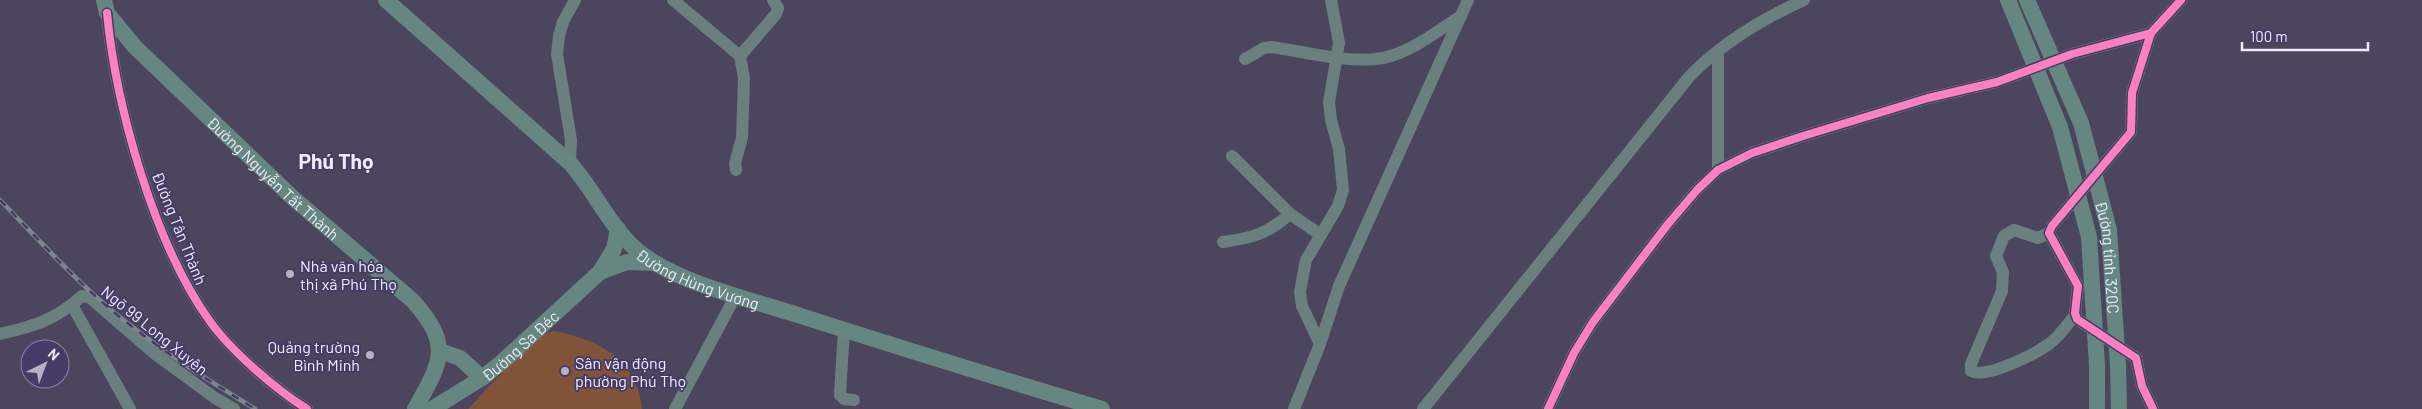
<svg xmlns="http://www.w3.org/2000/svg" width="2422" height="409" viewBox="0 0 2422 409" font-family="Barlow,sans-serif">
  <rect width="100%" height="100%" fill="#4b465d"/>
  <!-- pitch -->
  <path fill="#815439" d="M554 331C598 339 637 359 642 409H468L536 336Z"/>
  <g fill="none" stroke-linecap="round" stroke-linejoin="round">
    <!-- minor -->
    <g stroke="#6a807f" stroke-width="12">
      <polyline points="673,0 740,56 744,78 742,138 735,163 736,170"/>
      <path d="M107 13C116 107 154 243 209 320 230 350 275 389 307 409"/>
      <polyline points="2151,33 2132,93 2131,132 2052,226 2049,233 2078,286 2075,313 2077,319 2136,358 2142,386 2153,409"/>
      <polyline points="1718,52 1718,170"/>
      <polyline points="740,56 776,14 778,8 773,0"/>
      <path d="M1245 59 1264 48 1272 47C1305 52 1351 64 1383 58 1412 52 1437 31 1461 16"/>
      <polyline points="1232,156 1290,214 1321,235"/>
      <polyline points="570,163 571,140 557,54 559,36 563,22 575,0"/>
      <path d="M2049 233 2038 238 2014 230 2004 236 1996 256 2003 272 2002 291 1971 364V371C1987 379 2035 354 2049 344 2060 336 2067 325 2075 315"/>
      <path d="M1223 242C1252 238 1267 234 1290 214"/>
      <polyline points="72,305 130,409"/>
      <polyline points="844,329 840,395 844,399 854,400"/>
      <path d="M0 334C35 326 55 320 82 296L89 297 155 354 215 398 234 409"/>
      <polyline points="1320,344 1302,306 1300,292 1306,260 1338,206 1343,190 1339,149 1331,120 1329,102 1339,43 1331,0"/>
      <polyline points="675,409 736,295"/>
      <polyline points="1294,409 1320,344 1339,286 1468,0"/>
      <path d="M1423 409 1689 77C1721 44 1762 19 1804 0"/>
      <polyline points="1548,409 1574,353 1593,322 1668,224 1697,190 1718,170 1752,153 1803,136 1928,98 1997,82 2072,54 2151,33 2181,0"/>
    </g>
    <!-- major -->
    <g stroke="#668681" stroke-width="16">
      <path id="s1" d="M104 0 107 13 135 47 292 197 413 301C452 345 442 361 415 409"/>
      <path id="s2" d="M386 0 570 163C595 191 613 233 643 255 684 285 752 300 801 316 901 348 1001 379 1102 409"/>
      <polyline points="2008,0 2060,127 2089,237 2097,365 2097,409"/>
      <path id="s3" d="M2027 0 2081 123 2109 230 2118 365 2119 409"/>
      <polyline points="600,272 614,249 618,229"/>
      <polyline points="440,351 460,358 482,378"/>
      <path id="s4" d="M432 409 482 378 501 363 600 272 627 262 654 263"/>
    </g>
    <!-- rail casing -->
    <g stroke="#7b878b" stroke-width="4.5">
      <path id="rail" d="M0 200C44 245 87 294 138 331 175 360 215 384 255 409"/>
    </g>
    <!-- rail -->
    <use href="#rail" stroke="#463c67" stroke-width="2.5" stroke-dasharray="8" stroke-linecap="butt"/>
    <!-- cycleway casing -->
    <g stroke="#463c67" stroke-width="11">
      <g id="cycleway">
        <path d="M107 13C116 107 154 243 209 320 230 350 275 389 307 409"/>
        <polyline points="2151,33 2132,93 2131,132 2052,226 2049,233 2078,286 2075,313 2077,319 2136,358 2142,386 2153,409"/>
        <polyline points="1548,409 1574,353 1593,322 1668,224 1697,190 1718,170 1752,153 1803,136 1928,98 1997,82 2072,54 2151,33 2181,0"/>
      </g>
    </g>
    <!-- cycleway -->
    <use href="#cycleway" stroke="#ff80c0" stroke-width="8"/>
  </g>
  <!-- markers -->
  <g fill="#b6b2c4" stroke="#463c67" stroke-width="2">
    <circle cx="290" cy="274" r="5"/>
    <circle cx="370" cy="355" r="5"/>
    <circle cx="565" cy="371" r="5"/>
  </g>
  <g text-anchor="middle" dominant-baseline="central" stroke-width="4" stroke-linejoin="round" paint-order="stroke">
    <!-- street labels -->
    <g font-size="16" fill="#efecfc" stroke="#463c67">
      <text stroke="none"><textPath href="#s1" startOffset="248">Đường Nguyễn Tất Thành</textPath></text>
      <text transform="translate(180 228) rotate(68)">Đường Tân Thành</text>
      <text stroke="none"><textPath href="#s3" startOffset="272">Đường tỉnh 320C</textPath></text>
      <text stroke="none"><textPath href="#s2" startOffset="424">Đường Hùng Vương</textPath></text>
      <text transform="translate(155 330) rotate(39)">Ngõ 99 Long Xuyên</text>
      <text stroke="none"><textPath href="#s4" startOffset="109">Đường Sa Đéc</textPath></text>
    </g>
    <!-- poi labels -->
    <g font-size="16" fill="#efecfc" stroke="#463c67" text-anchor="start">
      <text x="300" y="265">Nhà văn hóa<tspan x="300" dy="18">thị xã Phú Thọ</tspan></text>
      <text x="360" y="346" text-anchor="end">Quảng trường<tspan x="360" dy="18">Bình Minh</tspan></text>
      <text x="575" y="362">Sân vận động<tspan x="575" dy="18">phường Phú Thọ</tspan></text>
    </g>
    <!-- district labels -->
    <g font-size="21" font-weight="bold" fill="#efecfc" stroke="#463c67">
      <text x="336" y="160">Phú Thọ</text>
    </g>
  </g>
  <!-- north arrow -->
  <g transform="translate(45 364) rotate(42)"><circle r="24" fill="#463c67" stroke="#8a82a3"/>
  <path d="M0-4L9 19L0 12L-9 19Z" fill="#b6b2c4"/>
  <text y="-8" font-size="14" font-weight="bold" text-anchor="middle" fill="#efecfc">N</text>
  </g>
  <!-- scale -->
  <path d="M2242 42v8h126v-8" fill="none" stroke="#efecfc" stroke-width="2.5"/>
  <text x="2250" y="42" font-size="15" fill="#efecfc" stroke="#463c67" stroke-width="4" paint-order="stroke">100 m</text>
</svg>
